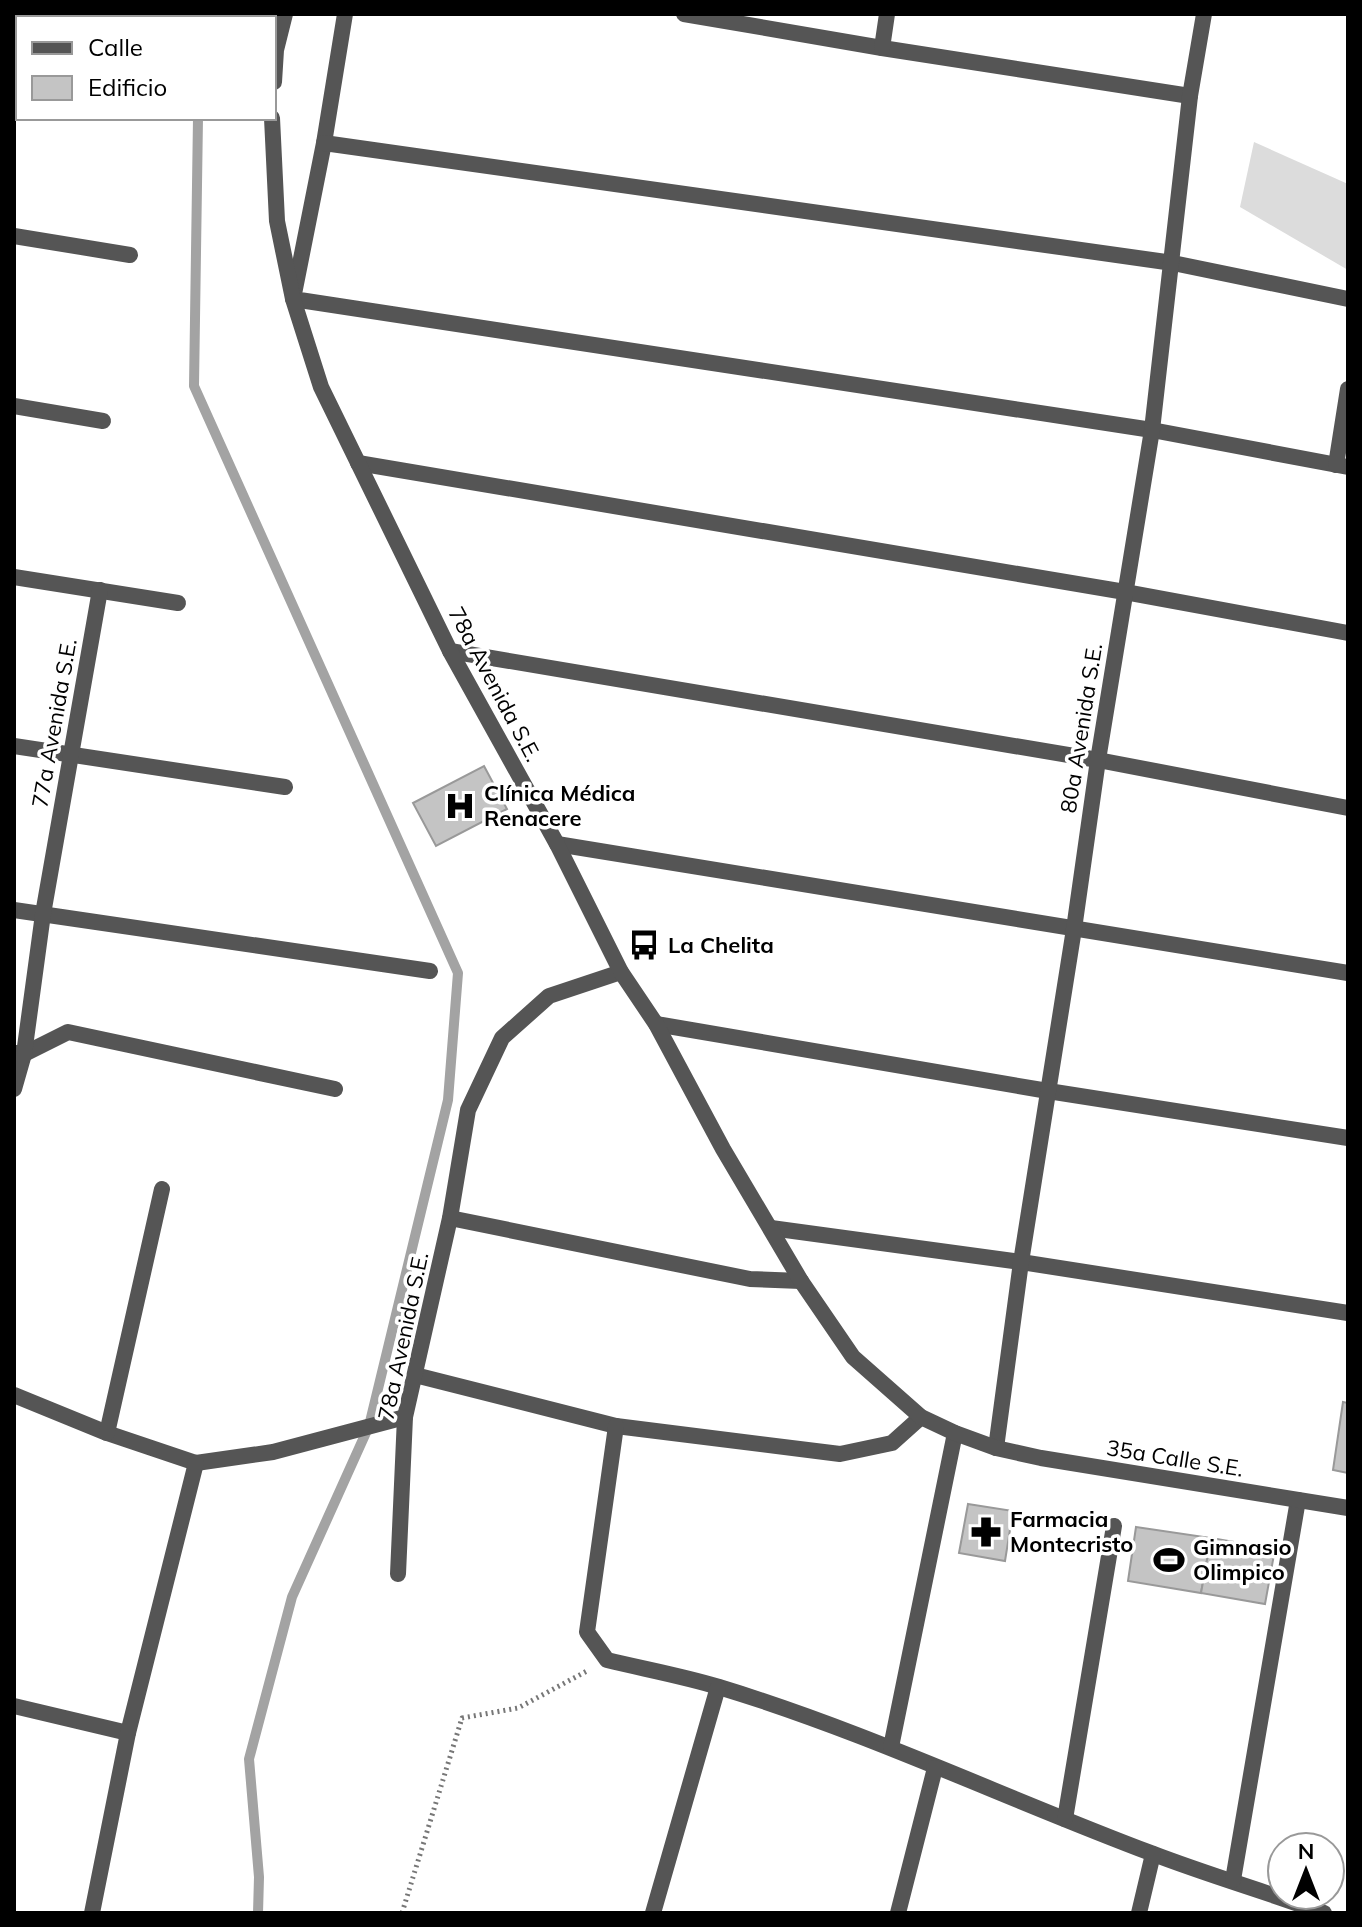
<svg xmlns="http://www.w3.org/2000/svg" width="1362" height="1927" viewBox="0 0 1362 1927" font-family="Mulish,sans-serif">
  <rect width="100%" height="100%" fill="#fff"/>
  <!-- green -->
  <polygon fill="#dcdcdc" points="1254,142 1348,184 1348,270 1240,207"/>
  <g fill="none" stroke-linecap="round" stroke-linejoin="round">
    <!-- stream -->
    <g stroke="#a3a3a3" stroke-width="10">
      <polyline points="200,18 200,14"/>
      <polyline points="198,118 194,386 458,973 448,1100 369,1426 292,1597 249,1759 259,1877 258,1913"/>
    </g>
  </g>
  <!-- building -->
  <g fill="#c4c4c4" stroke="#999" stroke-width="2">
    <polygon points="484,766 507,809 436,846 413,803"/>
    <polygon points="1343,1402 1348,1403 1348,1473 1333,1470"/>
    <polygon points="968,1504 1013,1511 1005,1561 959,1553"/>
    <polygon points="1136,1527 1211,1538 1201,1593 1128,1581"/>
    <polygon points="1211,1538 1275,1549 1265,1604 1201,1593"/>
  </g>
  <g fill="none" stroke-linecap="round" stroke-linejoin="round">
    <!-- path -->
    <polyline stroke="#777" stroke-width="5" stroke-dasharray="2 4" stroke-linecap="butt" points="402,1913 462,1718 518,1708 587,1671"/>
    <!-- minor -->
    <g stroke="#555" stroke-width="16">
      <polyline points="345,14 324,143 293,299 1152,430 1348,467"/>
      <polyline points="684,14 882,48 1190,96"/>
      <polyline points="882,48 887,14"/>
      <polyline points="14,70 18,71"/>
      <polyline points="324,143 1173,263 1348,299"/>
      <polyline points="14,236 130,255"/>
      <polyline points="14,406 103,421"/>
      <polyline points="358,463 1125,592 1348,633"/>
      <polyline points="1336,465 1348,389"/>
      <polyline points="14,577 178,603"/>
      <polyline points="450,651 1098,760 1348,808"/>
      <polyline points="14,746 285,787"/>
      <polyline points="557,844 1348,973"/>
      <polyline points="14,910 430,971"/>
      <polyline points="656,1024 1048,1091 1348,1138"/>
      <polyline points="16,1053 24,1054 68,1032 335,1089"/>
      <polyline points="14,1089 24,1054 43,914 100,590"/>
      <polyline points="450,1218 750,1279 801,1281"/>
      <polyline points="771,1228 1021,1262 1348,1313"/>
      <polyline points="415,1375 616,1426 840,1454 892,1443 921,1417"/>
      <polyline points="14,1395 107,1433 196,1463 273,1452 405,1417"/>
      <path d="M616 1426 587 1632 607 1660C644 1669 683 1676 719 1687 867 1732 1007 1799 1151 1853 1208 1875 1267 1892 1324 1913"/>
      <polyline points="107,1433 162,1189"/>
      <polyline points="996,1448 1021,1262 1074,929 1098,760 1152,430 1190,96 1204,14"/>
      <polyline points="398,1574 405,1417 450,1218 468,1110 502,1038 549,996 621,972"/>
      <polyline points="14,1706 128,1733"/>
      <polyline points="891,1747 955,1433"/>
      <polyline points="1065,1819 1114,1526"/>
      <polyline points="1233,1880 1298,1500"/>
      <polyline points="92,1913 128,1733 196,1463"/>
      <polyline points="653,1913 718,1687"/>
      <polyline points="898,1913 935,1768"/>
      <polyline points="1139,1913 1153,1854"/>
    </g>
    <!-- tertiary -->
    <g stroke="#555" stroke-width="16">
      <polyline points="274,82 276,50 285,14"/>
      <polyline points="272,118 277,221 293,299 321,387 450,651 557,844 621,972 656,1024 723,1149 801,1281 853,1357 921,1417 955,1433 996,1448 1041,1458 1348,1508"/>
    </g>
  </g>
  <!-- icons -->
  <defs>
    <g id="hospital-bare" transform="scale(2.4)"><path d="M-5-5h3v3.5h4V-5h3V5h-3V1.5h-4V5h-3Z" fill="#000" stroke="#fff" stroke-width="2.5" paint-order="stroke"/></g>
    <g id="bus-bare" transform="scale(2.4)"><path d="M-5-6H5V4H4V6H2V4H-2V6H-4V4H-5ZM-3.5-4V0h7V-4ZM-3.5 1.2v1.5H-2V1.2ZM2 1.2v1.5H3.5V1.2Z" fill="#000" stroke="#fff" stroke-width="2.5" paint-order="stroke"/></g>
    <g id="pharmacy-bare" transform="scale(2.4)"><path d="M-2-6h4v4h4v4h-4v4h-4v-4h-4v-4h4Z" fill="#000" stroke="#fff" stroke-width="2.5" paint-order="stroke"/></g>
    <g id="stadium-bare" transform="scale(2.4)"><path d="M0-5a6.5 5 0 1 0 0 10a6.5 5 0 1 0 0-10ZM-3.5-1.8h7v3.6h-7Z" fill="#000" stroke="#fff" stroke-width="2.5" paint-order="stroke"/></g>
  </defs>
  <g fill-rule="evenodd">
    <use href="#hospital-bare" x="460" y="806"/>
    <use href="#bus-bare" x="644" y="945"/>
    <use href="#pharmacy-bare" x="986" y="1532"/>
    <use href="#stadium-bare" x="1169" y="1560"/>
  </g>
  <g text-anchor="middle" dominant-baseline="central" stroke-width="7" stroke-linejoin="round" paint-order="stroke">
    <!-- street labels -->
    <g font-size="22" fill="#000" stroke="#fff">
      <text transform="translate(495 684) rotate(62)">78a Avenida S.E.</text>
      <text transform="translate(54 723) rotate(-80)">77a Avenida S.E.</text>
      <text transform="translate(1081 728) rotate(-81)">80a Avenida S.E.</text>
      <text transform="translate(403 1336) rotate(-78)">78a Avenida S.E.</text>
      <text transform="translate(1175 1458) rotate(9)">35a Calle S.E.</text>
    </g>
    <!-- poi labels -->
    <g font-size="22" font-weight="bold" fill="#000" stroke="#fff" text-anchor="start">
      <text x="484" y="793">Clínica Médica<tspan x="484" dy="25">Renacere</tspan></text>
      <text x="668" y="945">La Chelita</text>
      <text x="1010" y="1519">Farmacia<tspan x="1010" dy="25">Montecristo</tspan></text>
      <text x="1193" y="1547">Gimnasio<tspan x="1193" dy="25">Olimpico</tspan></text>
    </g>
  </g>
  <!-- border -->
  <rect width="1362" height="1927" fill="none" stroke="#000000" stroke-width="32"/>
  <!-- legend -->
  <rect x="16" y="16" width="260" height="104" fill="#ffffff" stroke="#999999" stroke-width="2"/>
  <rect x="32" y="42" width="40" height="12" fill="#555555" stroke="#999999" stroke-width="2"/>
  <text x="88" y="56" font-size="24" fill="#000000">Calle</text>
  <rect x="32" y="76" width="40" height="24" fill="#c4c4c4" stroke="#999999" stroke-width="2"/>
  <text x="88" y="96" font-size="24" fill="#000000">Edificio</text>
  <!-- north arrow -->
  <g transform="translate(1306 1871)"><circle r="38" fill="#ffffff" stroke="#999999" stroke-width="2"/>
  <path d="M0-6L14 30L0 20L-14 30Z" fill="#000000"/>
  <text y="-12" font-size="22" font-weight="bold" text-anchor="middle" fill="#000000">N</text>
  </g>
</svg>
